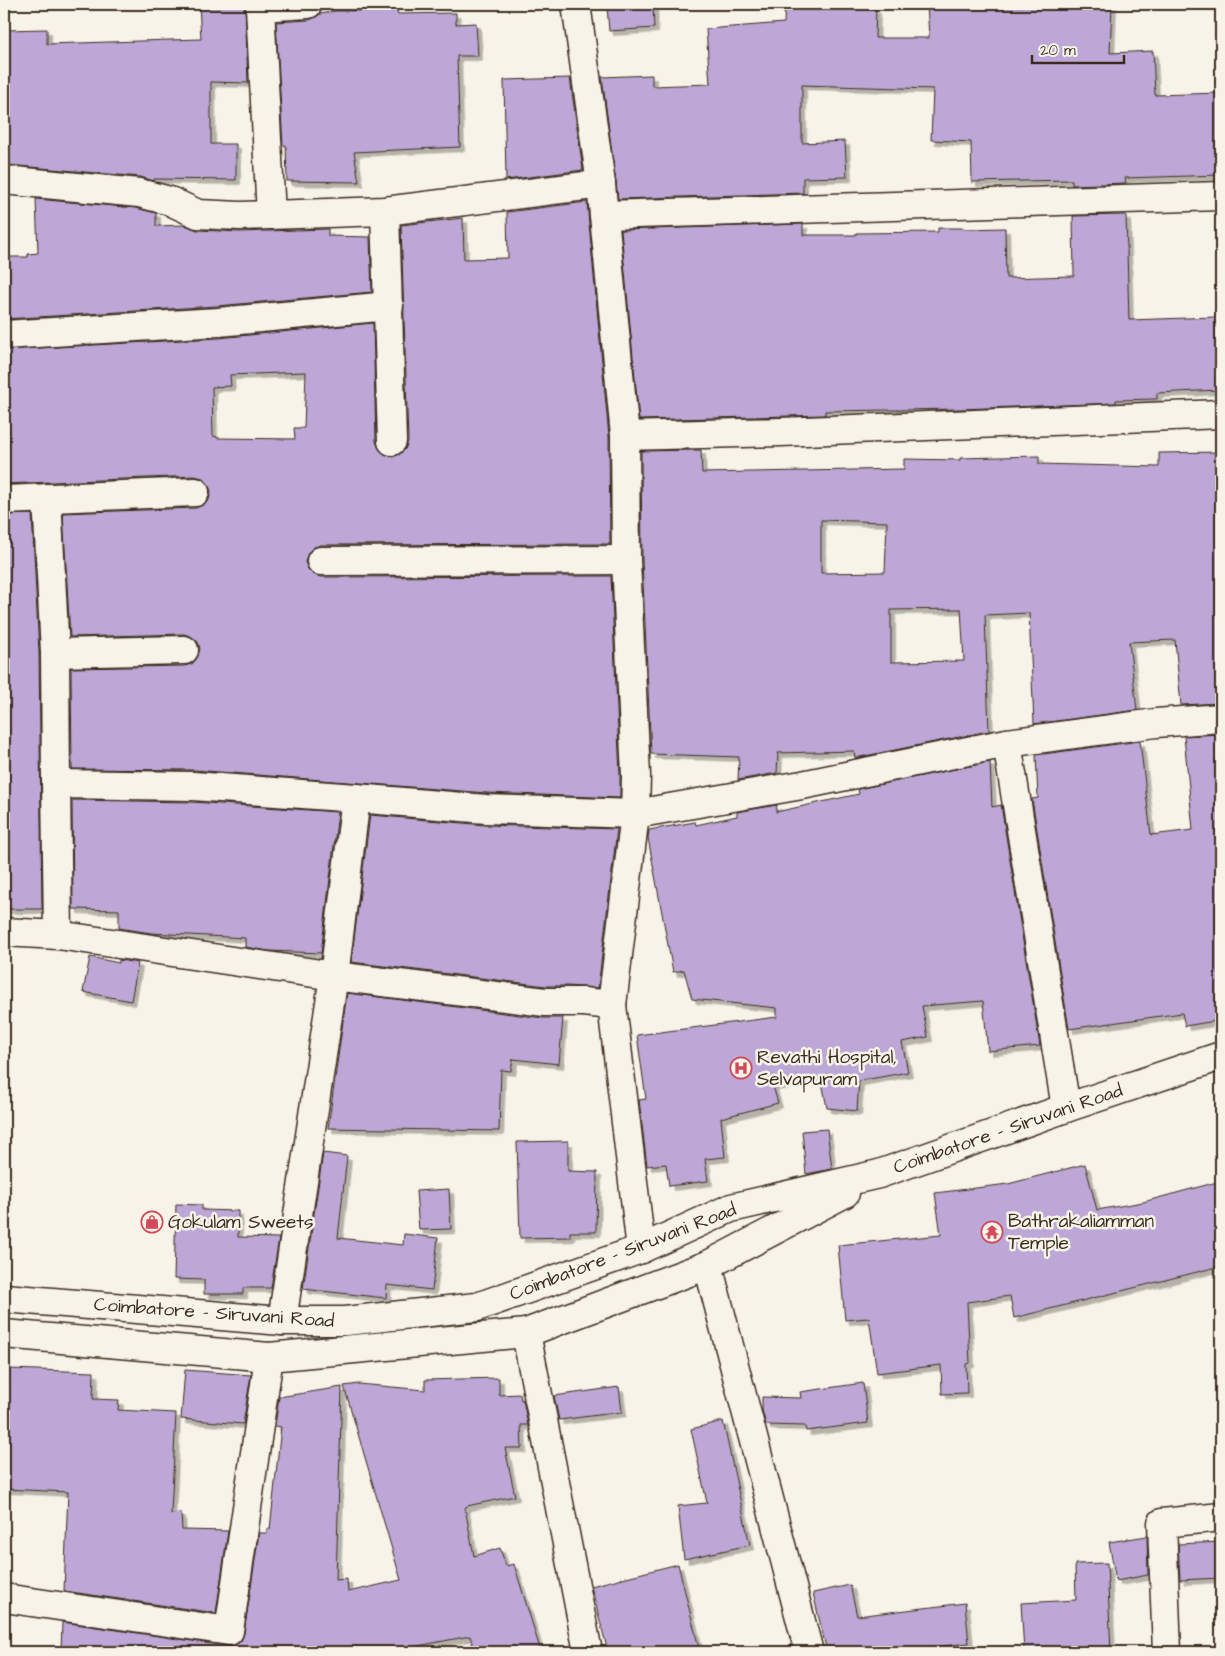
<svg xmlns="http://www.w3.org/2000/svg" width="1225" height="1656" viewBox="0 0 1225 1656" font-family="'Architects Daughter',sans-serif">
  <defs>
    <filter id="shadow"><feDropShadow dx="4.5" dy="4.5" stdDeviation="0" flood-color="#0004"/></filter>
  </defs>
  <rect width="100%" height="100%" fill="#f7f3e8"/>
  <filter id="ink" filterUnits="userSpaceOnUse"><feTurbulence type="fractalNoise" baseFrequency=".02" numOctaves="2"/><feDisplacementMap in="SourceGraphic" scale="10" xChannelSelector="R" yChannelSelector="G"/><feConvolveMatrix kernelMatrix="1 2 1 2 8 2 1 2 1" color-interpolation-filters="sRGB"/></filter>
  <g filter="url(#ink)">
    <!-- building -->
    <g fill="#bca7d6" stroke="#3b2a1e" fill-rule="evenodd" filter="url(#shadow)">
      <polygon points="199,4 245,4 248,83 211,82 211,144 236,144 236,180 154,179 154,181 141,177 8,165 4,132 4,123 6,123 4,30 47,29 47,44 201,39"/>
      <polygon points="641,4 653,4 654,28 609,31 607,6"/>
      <polygon points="927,4 1023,6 1023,4 1112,4 1110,53 1153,51 1155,95 1221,93 1221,175 1125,178 1126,183 1072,185 1072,180 972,182 971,142 931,140 933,89 802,85 802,143 845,141 847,177 803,178 803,193 618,199 602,77 652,75 652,86 710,84 706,29 784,23 785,6 876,9 875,38 929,38"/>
      <polygon points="397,10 398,14 456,13 456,24 476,23 478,56 457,56 460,147 354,152 359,182 287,181 286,145 283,146 276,22 309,20 316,17 320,14 335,11"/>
      <polygon points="570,78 583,170 506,180 504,80"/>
      <polygon points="36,199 136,208 156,213 156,226 185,225 197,230 239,232 328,229 328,236 370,237 372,292 217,306 4,319 4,257 28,257 28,254 38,253"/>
      <path d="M587 202 609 437 610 544 321 545 314 547 308 553 305 562 308 569 313 574 321 577 611 576 620 776V798L487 793 194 770 72 769 71 668 184 666 192 664 197 658 200 649 198 642 192 637 184 634 70 637 63 513 196 508 203 505 209 500 211 491 208 484 203 478 194 476 4 484 6 429 4 350 219 338 373 323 376 441 379 449 384 454 393 457 400 454 405 449 408 441 401 225 463 218 464 259 508 258 507 212ZM306 372 304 428H294L295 439 217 438V437L213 436 212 387 231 386 230 375Z"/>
      <polygon points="1126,215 1129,320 1216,317 1219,390 1157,393 1157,399 1116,400 1116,403 961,409 825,411 825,415 639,420 621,230 803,224 803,235 856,235 856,233 938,232 938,228 964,228 964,229 1005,228 1006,278 1074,276 1073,216"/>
      <path d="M701 450 702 473 904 469V459L960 460V458L1039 456V464L1159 467V453L1221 452V703L1181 705 1175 640 1129 642 1137 710 1034 724 1029 613 985 615 989 731 855 758 854 751 778 753 777 773 738 780 739 757 651 754 642 560 641 451ZM821 520 887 522 885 572 821 573ZM961 609 964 661 891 662V610Z"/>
      <polygon points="32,514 39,653 42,909 4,909 4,515"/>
      <polygon points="1221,734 1221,1020 1185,1026 1182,1013 1069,1029 1032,799 1038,798 1036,755 1140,741 1151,835 1193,830 1184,736"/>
      <polygon points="990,762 992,807 1001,805 1040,1046 988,1051 983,1001 922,1006 928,1037 902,1042 908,1072 859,1081 857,1111 827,1108 821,1077 773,1086 778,1103 721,1118 725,1157 705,1159 708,1181 669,1186 666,1164 647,1166 639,1100 646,1099 637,1035 777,1017 777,1008 692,999 684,970 673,972 648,838 649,830 695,822 696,825 737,816 737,812 777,805 776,812 859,794 858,789"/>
      <polygon points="72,800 192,802 338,812 321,953 269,951 245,947 245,938 151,933 119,928 119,910 73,909"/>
      <polygon points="370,815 485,825 617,829 598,988 567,986 546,986 351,962"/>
      <polygon points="90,957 119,963 119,960 138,963 131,1001 83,992"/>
      <polygon points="347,993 543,1018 563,1018 559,1064 513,1059 511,1071 501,1070 499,1131 328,1128"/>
      <polygon points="827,1129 832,1169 806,1174 802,1131"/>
      <polygon points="568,1141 568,1171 597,1172 596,1232 570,1232 570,1237 520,1238 517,1142"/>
      <polygon points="323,1153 347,1156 338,1238 403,1245 404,1234 438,1238 432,1290 387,1285 386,1298 303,1289"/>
      <polygon points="1085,1164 1097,1210 1143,1202 1221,1181 1221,1266 1014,1318 1010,1296 967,1302 970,1363 966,1364 967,1393 942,1394 941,1365 877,1373 869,1318 845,1320 838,1245 941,1235 935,1193 1008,1184"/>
      <polygon points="449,1189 451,1229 419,1230 416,1191"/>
      <polygon points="176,1204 202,1205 202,1210 238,1211 238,1237 279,1238 271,1288 243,1288 243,1294 204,1294 204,1280 174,1279"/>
      <polygon points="9,1369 94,1372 93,1399 119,1400 118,1410 176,1413 171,1514 181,1513 182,1530 228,1531 216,1613 64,1591 68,1492 4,1489 4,1412 8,1412"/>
      <polygon points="185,1370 251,1375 243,1424 181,1419"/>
      <polygon points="499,1378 499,1395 520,1394 521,1400 523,1400 528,1425 521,1425 522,1448 505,1448 515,1496 467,1506 465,1508 474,1556 500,1548 506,1566 514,1564 541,1652 475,1652 470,1636 386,1652 61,1652 62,1622 227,1646 234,1646 241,1641 244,1633 259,1533 267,1533 267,1529 270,1529 281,1427 275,1426 279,1397 342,1387 336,1580 347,1579 348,1592 401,1580 344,1386 359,1384 425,1390 425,1380"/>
      <polygon points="863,1383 868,1423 806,1431 805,1426 766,1425 762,1410 762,1397 801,1398 800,1392"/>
      <polygon points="619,1387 622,1412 559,1420 554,1396"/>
      <polygon points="723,1421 750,1545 684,1559 678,1506 707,1503 691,1429"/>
      <polygon points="1147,1536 1148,1575 1116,1581 1109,1542"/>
      <polygon points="1221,1542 1221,1578 1180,1580 1178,1544"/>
      <polygon points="1107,1563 1111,1652 1024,1652 1021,1603 1076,1600 1075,1564"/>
      <polygon points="678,1564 700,1652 608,1652 591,1586"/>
      <polygon points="850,1585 857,1616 965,1603 969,1643 889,1652 827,1652 813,1593"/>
    </g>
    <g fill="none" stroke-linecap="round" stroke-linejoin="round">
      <!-- minor casing -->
      <g stroke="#3b2a1e" stroke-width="31">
        <g id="minor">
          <polyline points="4,180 139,193 170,201 198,214 240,216 385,211 601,184 576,4"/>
          <polyline points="385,211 392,441"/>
          <polyline points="271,215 260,7 308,4"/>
          <polyline points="604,215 1221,196"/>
          <polyline points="4,335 218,322 389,306"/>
          <polyline points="625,436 781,432 1221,414"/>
          <polyline points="47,498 55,653 184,650"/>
          <polyline points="4,500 195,492"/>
          <polyline points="321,561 626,560"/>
          <polyline points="55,653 56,784"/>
          <polyline points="1007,743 1066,1108"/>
          <polyline points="4,932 58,935 334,976 356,798"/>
          <polyline points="58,935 56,784 193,786 356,798 486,809 635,814 802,785 1007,743 1156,723 1221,718"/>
          <polyline points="612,1005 641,1249"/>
          <polyline points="708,1265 809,1652"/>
          <polyline points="282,1321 334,976 545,1002 583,1002 612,1005 635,814 636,776 626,560 625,436 601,184"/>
          <polyline points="526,1333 588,1652"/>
          <polyline points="4,1598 229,1631 269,1357"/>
          <polyline points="1167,1652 1162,1523 1221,1517"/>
        </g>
      </g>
      <!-- major casing -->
      <g stroke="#3b2a1e" stroke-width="31">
        <g id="major">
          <polyline points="4,1298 282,1321 345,1321 477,1307 641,1249 731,1208 879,1174 1066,1108 1221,1056"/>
          <polyline points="4,1334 269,1357 526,1333 708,1265 845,1193"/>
        </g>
      </g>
      <!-- minor -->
      <use href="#minor" stroke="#f7f3e8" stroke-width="28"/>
      <!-- major -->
      <use href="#major" stroke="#f7f3e8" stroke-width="28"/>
    </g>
  </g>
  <!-- icons -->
  <defs>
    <g id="hospital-ring" transform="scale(1.125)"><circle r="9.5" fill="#f7f3e8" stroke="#d1495b" stroke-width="1.5"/><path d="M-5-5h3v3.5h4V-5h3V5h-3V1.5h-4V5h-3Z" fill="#d1495b"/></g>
    <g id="shop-ring" transform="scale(1.125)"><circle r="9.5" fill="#f7f3e8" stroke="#d1495b" stroke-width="1.5"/><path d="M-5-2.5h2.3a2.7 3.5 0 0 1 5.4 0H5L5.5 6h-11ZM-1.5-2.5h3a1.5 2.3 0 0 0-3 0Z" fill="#d1495b"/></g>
    <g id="temple-ring" transform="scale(1.125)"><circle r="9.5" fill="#f7f3e8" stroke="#d1495b" stroke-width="1.5"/><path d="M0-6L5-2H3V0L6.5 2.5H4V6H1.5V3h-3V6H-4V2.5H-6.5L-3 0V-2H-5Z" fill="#d1495b"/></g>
  </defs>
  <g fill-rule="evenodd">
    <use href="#hospital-ring" x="741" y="1068"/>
    <use href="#shop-ring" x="152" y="1222"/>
    <use href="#temple-ring" x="992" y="1232"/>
  </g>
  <g text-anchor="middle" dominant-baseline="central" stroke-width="5" stroke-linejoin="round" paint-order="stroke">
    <!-- poi labels -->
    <g font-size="19" fill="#3b2a1e" stroke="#f7f3e8" text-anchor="start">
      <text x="757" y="1057">Revathi Hospital,<tspan x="757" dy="22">Selvapuram</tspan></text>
      <text x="1008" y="1221">Bathrakaliamman<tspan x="1008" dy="22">Temple</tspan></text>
      <text x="168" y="1222">Gokulam Sweets</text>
    </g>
    <!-- street labels -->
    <g font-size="19" fill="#3b2a1e" stroke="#f7f3e8">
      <text transform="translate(1008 1129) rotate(-19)">Coimbatore - Siruvani Road</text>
      <text transform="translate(623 1252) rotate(-21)">Coimbatore - Siruvani Road</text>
      <text transform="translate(214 1313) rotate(4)">Coimbatore - Siruvani Road</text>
    </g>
  </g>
  <!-- margin -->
  <rect width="1225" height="1656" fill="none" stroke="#f7f3e8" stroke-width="20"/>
  <rect x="10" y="10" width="1205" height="1636" fill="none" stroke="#3b2a1e" stroke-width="2" filter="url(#ink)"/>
  <!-- scale -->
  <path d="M1032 55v8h92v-8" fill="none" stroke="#3b2a1e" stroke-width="2.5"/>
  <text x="1040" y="55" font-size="15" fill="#3b2a1e" stroke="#f7f3e8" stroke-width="4" paint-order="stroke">20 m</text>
</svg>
